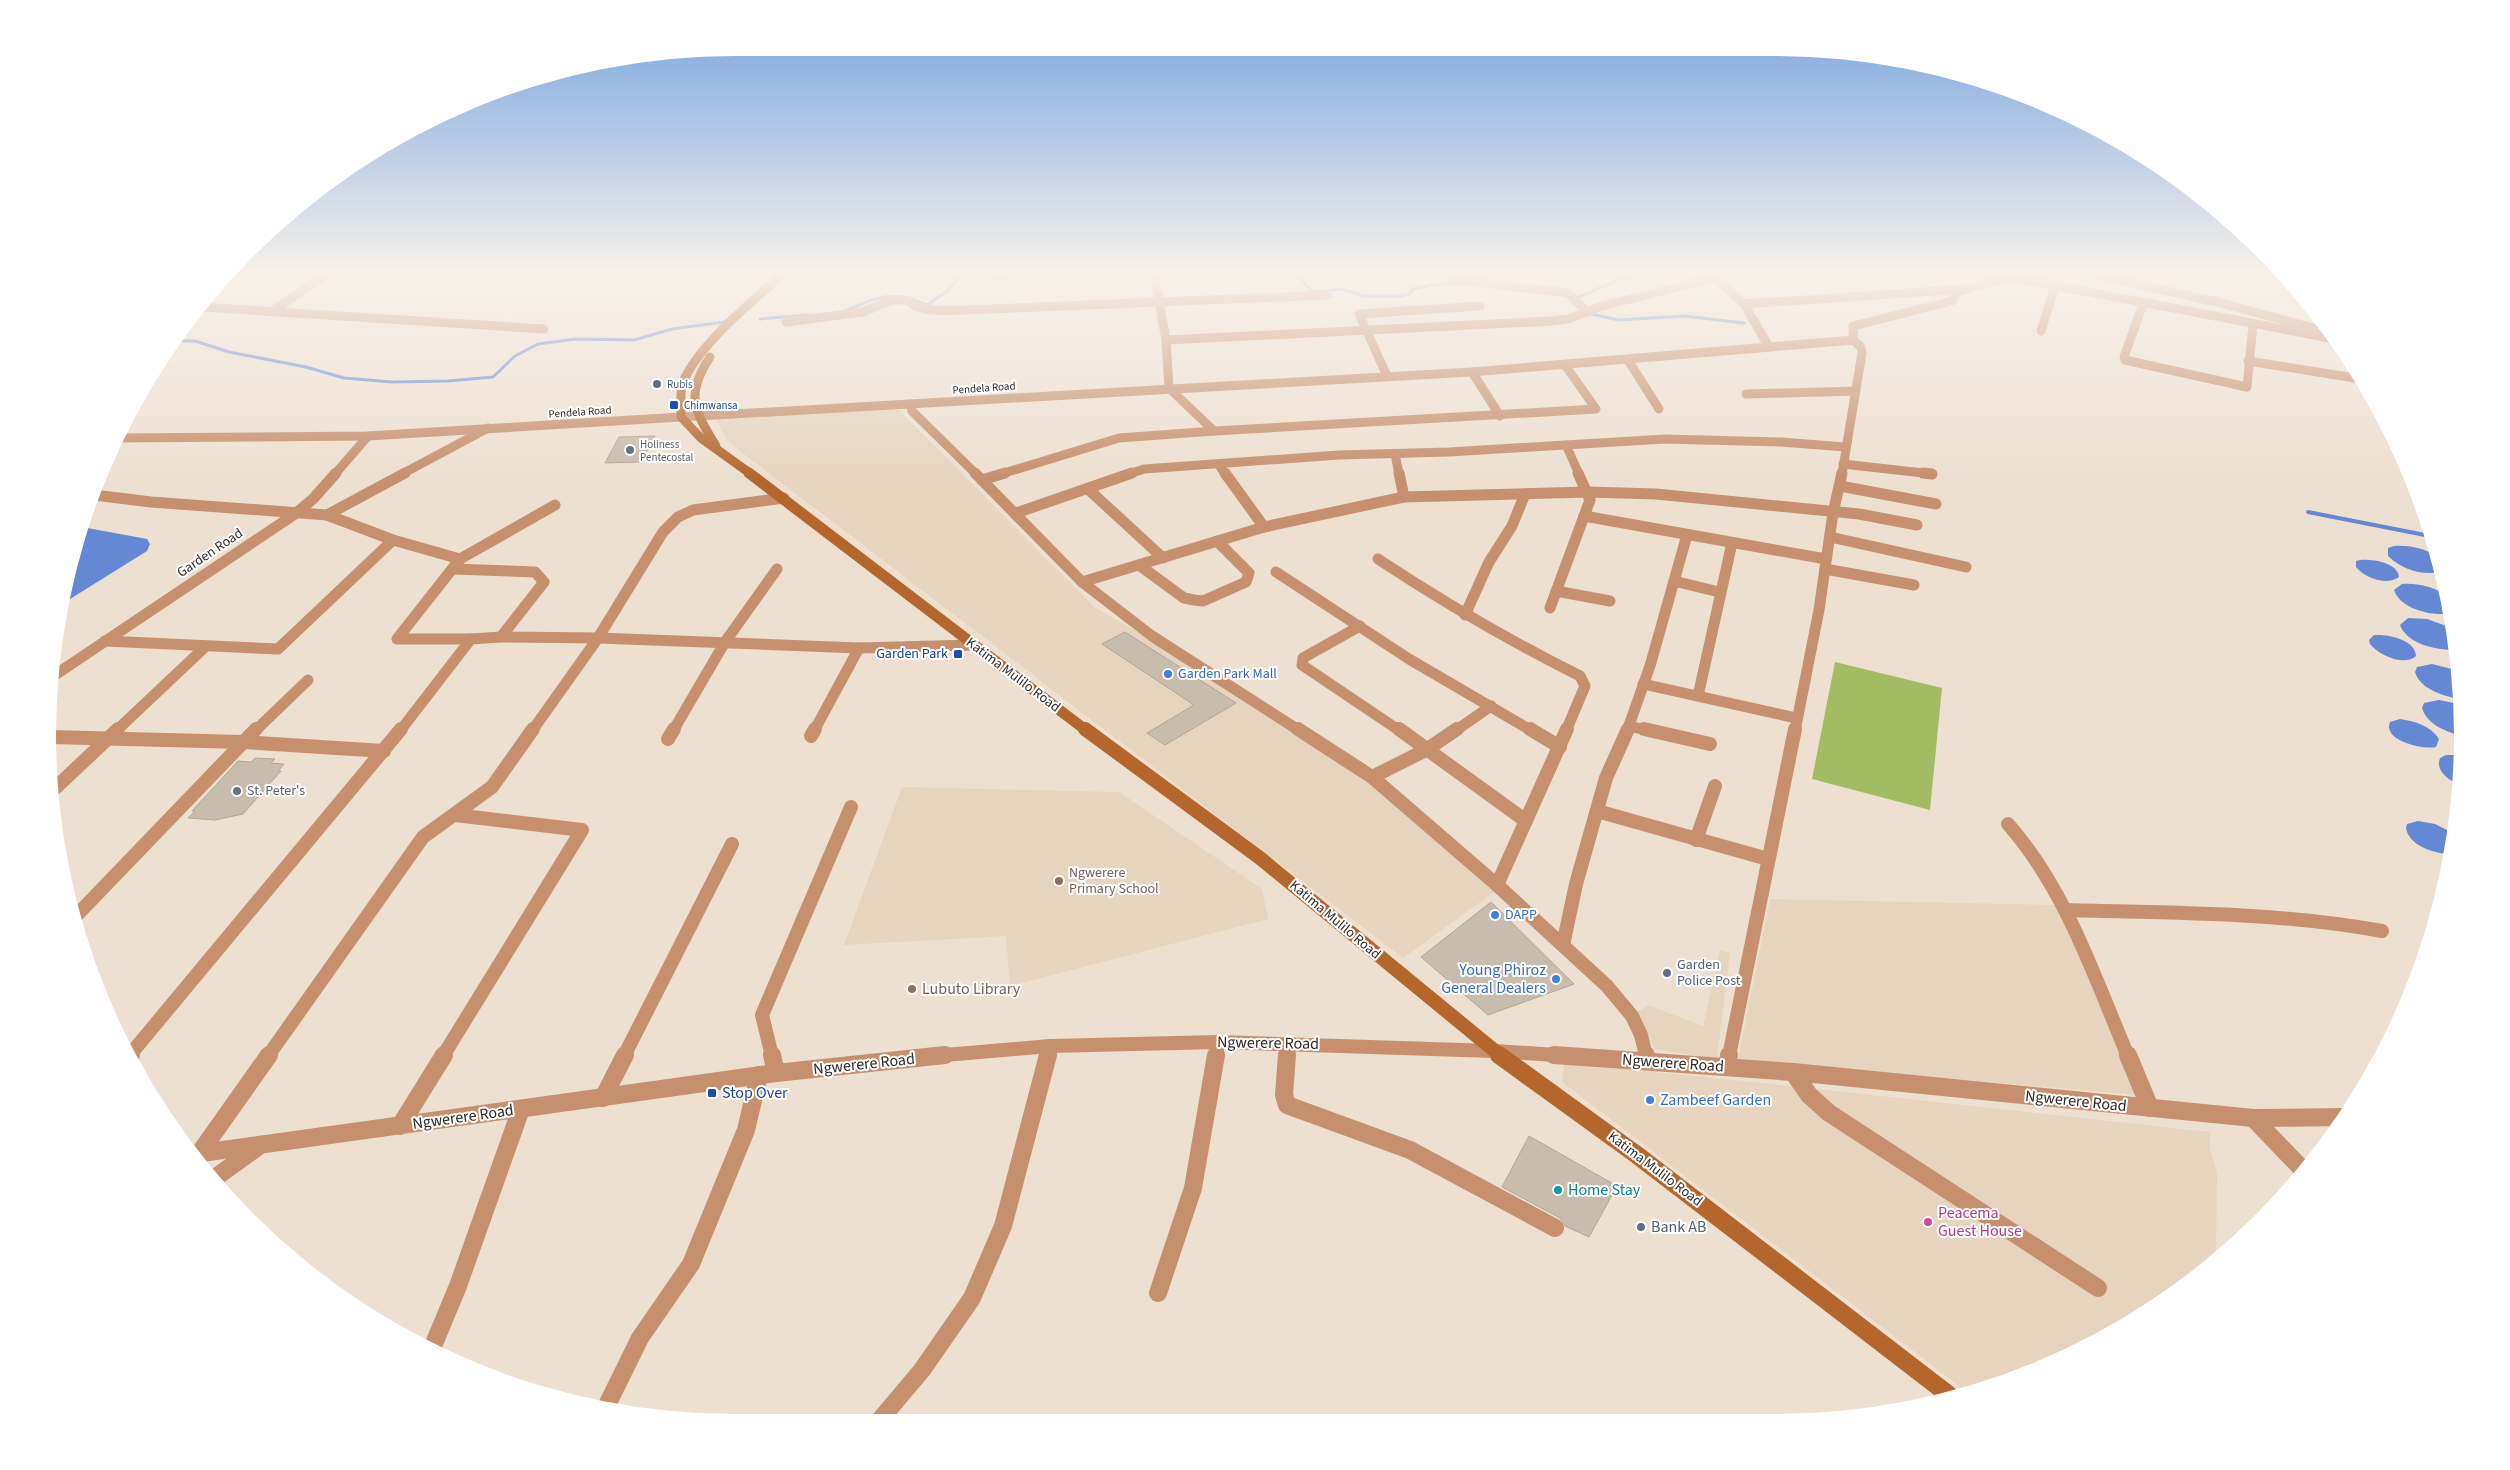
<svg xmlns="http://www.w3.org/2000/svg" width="2510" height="1470" viewBox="0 0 2510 1470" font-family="'Source Sans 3',sans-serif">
  <rect width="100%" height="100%" fill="#ede0d1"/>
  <!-- built -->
  <g fill="#e6d4bf">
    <polygon points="898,409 1094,607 1185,659 1368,782 1494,892 1403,958 740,451 728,441 715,418"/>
    <polygon points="902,787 1119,792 1262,889 1268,919 1010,986 1006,936 844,945"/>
    <polygon points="1770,899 2058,905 2137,1095 1738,1060"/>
    <polygon points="1720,950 1730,953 1717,1059 1655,1049 1638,1012 1648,1005 1703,1026"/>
    <polygon points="1564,1064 1717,1078 2210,1132 2210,1150 2217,1172 2216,1256 2119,1330 1996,1386 1967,1392 1562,1082"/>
  </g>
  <!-- green -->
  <polygon fill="#a3bc63" points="1835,662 1942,688 1930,810 1812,779"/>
  <!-- water -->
  <g fill="#6488d3">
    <polygon points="82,527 147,539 150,544 147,551 62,604 71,557"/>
    <path d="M2394 546C2408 545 2423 548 2435 555L2441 572C2422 576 2401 569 2388 556V548Z"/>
    <path d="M2360 560C2372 559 2397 562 2399 577 2386 586 2365 578 2356 567V561Z"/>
    <path d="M2402 584C2418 583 2434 587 2448 596L2450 613C2433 617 2400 609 2394 590Z"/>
    <path d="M2408 618 2427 619 2452 628 2454 650C2436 650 2407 644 2400 625Z"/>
    <path d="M2374 635C2387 634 2415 639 2416 656 2404 667 2379 655 2370 644L2369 640Z"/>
    <path d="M2432 664 2456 670 2459 699C2443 696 2420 689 2415 672L2417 667Z"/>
    <path d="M2439 700 2459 704 2462 736C2447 732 2427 725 2422 708L2424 703Z"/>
    <path d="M2400 719C2415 721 2431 726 2439 739L2436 747C2424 750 2382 741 2390 722Z"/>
    <path d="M2446 755H2461L2458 785C2448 779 2435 771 2440 758Z"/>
    <path d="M2418 821 2435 824 2453 833 2451 854C2435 854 2409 846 2406 828L2407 824Z"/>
  </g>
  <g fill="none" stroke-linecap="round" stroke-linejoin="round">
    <!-- stream-far1 -->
    <g stroke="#6488d3" stroke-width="3">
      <polyline points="1294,272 1312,292 1342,289 1363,296 1400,296 1409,294 1413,289 1430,285 1457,283"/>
      <polyline points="1579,297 1620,279 1650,272"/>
      <path d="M845 311C880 297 890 289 927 305L947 291 963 273 1001 278 1038 273H1055L1075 277 1086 272"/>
      <polyline points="1587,313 1619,320 1684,316 1744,323"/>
      <polyline points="760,319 808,315"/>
      <polyline points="173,341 195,341 229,352 306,367 344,378 392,382 448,381 493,377 515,356 538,344 576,339 634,340 672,329 724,322"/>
    </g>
    <!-- stream -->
    <polyline stroke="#6488d3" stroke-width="4" points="2308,512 2430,536"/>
  </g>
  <!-- building -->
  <g fill="#c8bcad" stroke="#b1a596">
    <polygon points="655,436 641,462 605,463 619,437"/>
    <polygon points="1125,632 1236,703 1165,745 1147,733 1194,705 1102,644"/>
    <polygon points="255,758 275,759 271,763 284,764 278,771 281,771 243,814 215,820 188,818 195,811 192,811 238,761 251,762"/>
    <polygon points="1491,902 1574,984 1488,1015 1421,957"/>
    <polygon points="1529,1136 1617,1186 1589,1237 1565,1226 1560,1218 1502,1187"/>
  </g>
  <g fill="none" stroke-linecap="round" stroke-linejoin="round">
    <!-- minor-far3 -->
    <g stroke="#c6906e" stroke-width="9">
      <polyline points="1161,272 1154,274 1166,340 1169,388 1214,431 1596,409 1565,365"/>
      <polyline points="1445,272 1456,280 1568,293 1586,311"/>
      <polyline points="1716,272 1715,278 1744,304 1769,347"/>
      <polyline points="2085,272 2221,303 2328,332"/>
      <polyline points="1744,304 1964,289"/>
      <polyline points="2143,304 2124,357 2125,360 2247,387 2253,325"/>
      <polyline points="201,307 544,329"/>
      <polyline points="274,310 330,272"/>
      <path d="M786 322 863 312 892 300H907C921 314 949 310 967 310L1328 295"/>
      <polyline points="2041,331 2055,286"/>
      <polyline points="1166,340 1552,321 1568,319 1602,306 1715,278"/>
      <polyline points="1628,360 1659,409"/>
      <polyline points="2248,361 2361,379"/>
      <polyline points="1472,372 1500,416"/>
      <polyline points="1387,376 1359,314 1480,306"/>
      <polyline points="1746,394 1856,391"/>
      <polyline points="910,404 912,411 976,474"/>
      <polyline points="681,417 1472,372 1853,340"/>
      <polyline points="1566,445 1579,474"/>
      <polyline points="1395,454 1399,474"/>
      <polyline points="1218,464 1225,474"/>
      <polyline points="1843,464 1932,474"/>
      <polyline points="335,474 368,436"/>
      <polyline points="402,474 488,428"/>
      <polyline points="1001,474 1119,438 1214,431"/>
      <polyline points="1129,474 1144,469 1339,455 1449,452 1665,439 1781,442 1845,447"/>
      <polyline points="1842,474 1862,353 1861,347 1853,340 1853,326 1952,301 1957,292 2010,277 2335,339"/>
    </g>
    <!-- minor-far2 -->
    <g stroke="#c6906e" stroke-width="11">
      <polyline points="975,473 1082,582 1152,636 1300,731"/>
      <polyline points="1225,473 1264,527"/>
      <polyline points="1399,473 1404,497"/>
      <polyline points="1923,473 1932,474"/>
      <polyline points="982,480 1005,473"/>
      <polyline points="1840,486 1936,504"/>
      <polyline points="1088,489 1163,558"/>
      <polyline points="94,495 151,502 327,515 393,540 460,559 397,639 471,639"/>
      <polyline points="1016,513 1132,473"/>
      <polyline points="327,515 405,473"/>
      <polyline points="1584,516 1826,559"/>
      <polyline points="1830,537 1966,567"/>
      <polyline points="460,559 555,505"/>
      <path d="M1378 559C1443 602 1510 641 1580 676L1585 686 1566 731"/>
      <polyline points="1139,565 1184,598 1194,600 1203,601 1246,582 1249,573 1217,541"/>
      <polyline points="453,569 535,572 544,582 501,637 598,638 859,648 973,645"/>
      <polyline points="1825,569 1914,585"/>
      <polyline points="1276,572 1409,659 1532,731"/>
      <polyline points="1674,581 1719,592"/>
      <polyline points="1082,582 1264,527 1404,497 1587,492 1656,494 1859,514 1917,525"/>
      <polyline points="1556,591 1610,601"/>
      <polyline points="1550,608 1590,500 1578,473"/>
      <polyline points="1465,615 1489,562 1512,526 1525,494"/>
      <polyline points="1360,626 1303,658 1302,665 1400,731"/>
      <polyline points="105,641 278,649 393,540"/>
      <polyline points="52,677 295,514 313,499 336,473"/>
      <polyline points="1643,684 1796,718"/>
      <polyline points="1698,696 1732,543"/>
      <polyline points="1629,726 1650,731"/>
      <polyline points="116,731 205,647"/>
      <polyline points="255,731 308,680"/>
      <polyline points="400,731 471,639 501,637"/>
      <polyline points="532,731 598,638 663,532 678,517 693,510 784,498"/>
      <polyline points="673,731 725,642 777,569"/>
      <polyline points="814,731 859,648"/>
      <polyline points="1455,731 1491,706"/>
      <polyline points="1627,731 1650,666 1687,535"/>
      <polyline points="1795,731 1819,610 1833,513 1842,473"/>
    </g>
    <!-- minor-far1 -->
    <g stroke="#c6906e" stroke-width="14">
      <polyline points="1298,729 1372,777 1497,885 1607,986 1632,1016 1641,1035 1646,1056"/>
      <polyline points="1399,729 1526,821"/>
      <polyline points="1530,729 1560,747"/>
      <polyline points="1644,729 1710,744"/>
      <polyline points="811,736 815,729"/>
      <polyline points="50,737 243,742 384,751"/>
      <polyline points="668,739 674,729"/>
      <polyline points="1372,777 1426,750 1457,729"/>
      <polyline points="51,792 118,729"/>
      <polyline points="1597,811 1768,859"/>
      <path d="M2008 824C2066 890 2094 976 2128 1056"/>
      <polyline points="1696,840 1715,786"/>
      <polyline points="1497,885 1567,729"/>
      <path d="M2066 910C2172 913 2277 912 2382 931"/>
      <polyline points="75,917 256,729"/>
      <polyline points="1563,945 1576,884 1606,778 1628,729"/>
      <polyline points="129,1056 401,729"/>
      <polyline points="268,1056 423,837 492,787 533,729"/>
      <polyline points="443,1056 582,830 455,815"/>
      <polyline points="624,1056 732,844"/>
      <polyline points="772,1056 762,1015 851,807"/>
      <polyline points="933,1056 1050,1046 1218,1042 1493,1051"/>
      <polyline points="1047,1056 1050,1046"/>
      <polyline points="1216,1056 1218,1042"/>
      <polyline points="1287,1056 1288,1043"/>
      <polyline points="1729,1056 1795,729"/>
    </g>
    <!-- minor -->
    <g stroke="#c6906e" stroke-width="18">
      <polyline points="772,1055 776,1073"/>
      <polyline points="1287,1055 1284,1095 1287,1105 1410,1150 1555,1228"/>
      <polyline points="1646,1055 1647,1061"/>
      <polyline points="2128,1055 2150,1108"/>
      <polyline points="129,1057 131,1055"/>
      <polyline points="1727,1067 1729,1055"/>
      <polyline points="1793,1072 1809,1095 1829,1113 2098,1288"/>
      <polyline points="603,1098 625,1055"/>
      <polyline points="2253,1118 2303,1170"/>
      <polyline points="400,1126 444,1055"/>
      <polyline points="194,1154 776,1073 945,1055"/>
      <polyline points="199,1154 269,1055"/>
      <polyline points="212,1180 259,1146"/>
      <polyline points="1158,1293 1193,1188 1216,1055"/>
      <polyline points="433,1346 458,1286 521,1109"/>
      <polyline points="607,1405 640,1338 691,1264 746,1130 759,1075"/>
      <polyline points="879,1421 922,1370 972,1298 1003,1226 1048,1055"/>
    </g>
    <!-- tertiary-far2 -->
    <polyline stroke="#c6906e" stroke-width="9" points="116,438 368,436 681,417"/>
    <!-- tertiary-far1 -->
    <polyline stroke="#c6906e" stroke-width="14" points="1495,1051 1572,1056"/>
    <!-- tertiary -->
    <polyline stroke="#c6906e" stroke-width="18" points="1554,1055 1793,1072 2253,1118 2347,1117"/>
    <!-- secondary-far3 -->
    <g stroke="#b4662c" stroke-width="9">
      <path d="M710 357C685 395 694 410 716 446"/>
      <path d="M751 474 701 438 681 417C682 406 679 393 683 382 699 344 754 300 785 272"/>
    </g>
    <!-- secondary-far2 -->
    <polyline stroke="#b4662c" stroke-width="11" points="749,473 1087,731"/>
    <!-- secondary-far1 -->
    <polyline stroke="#b4662c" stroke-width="14" points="1085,729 1260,858 1501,1056"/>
    <!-- secondary -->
    <polyline stroke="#b4662c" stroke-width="18" points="1499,1055 1637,1155 1949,1395"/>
  </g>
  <!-- sky -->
  <linearGradient id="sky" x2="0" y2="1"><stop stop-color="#73a2e0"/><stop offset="0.57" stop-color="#f7f1ea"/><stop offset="1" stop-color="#f7f1ea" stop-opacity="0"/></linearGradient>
  <rect width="2510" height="478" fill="url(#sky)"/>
  <!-- markers -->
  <g fill="#5c6f8a" stroke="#fff" stroke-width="2">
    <circle cx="657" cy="384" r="5"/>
    <circle cx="1667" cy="973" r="5"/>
    <circle cx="1641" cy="1227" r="5"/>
  </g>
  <g fill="#1a4fb4" stroke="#fff" stroke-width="2">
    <rect x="669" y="400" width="10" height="10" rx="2.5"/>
    <rect x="953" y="649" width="10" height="10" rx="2.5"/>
    <rect x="707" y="1088" width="10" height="10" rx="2.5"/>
  </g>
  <g fill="#6b7280" stroke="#fff" stroke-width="2">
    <circle cx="630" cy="450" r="5"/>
    <circle cx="237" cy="791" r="5"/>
  </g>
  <g fill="#3f7fe0" stroke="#fff" stroke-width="2">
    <circle cx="1168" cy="674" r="5"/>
    <circle cx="1495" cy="915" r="5"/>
    <circle cx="1556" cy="979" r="5"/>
    <circle cx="1650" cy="1100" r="5"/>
  </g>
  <g fill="#8d6e63" stroke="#fff" stroke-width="2">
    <circle cx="1059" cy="881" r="5"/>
    <circle cx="912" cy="989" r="5"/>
  </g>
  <circle fill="#0f9aa8" stroke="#fff" stroke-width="2" cx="1558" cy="1190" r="5"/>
  <circle fill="#d1479c" stroke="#fff" stroke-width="2" cx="1928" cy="1222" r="5"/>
  <g text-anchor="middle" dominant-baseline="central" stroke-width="4" stroke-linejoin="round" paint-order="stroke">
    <!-- far-service labels -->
    <g font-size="11" fill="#4e5e75" stroke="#fff" text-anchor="start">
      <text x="667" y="384">Rubis</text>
    </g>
    <!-- far-street labels -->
    <g font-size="11" fill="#2e2923" stroke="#fff">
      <text transform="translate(984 388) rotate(-4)">Pendela Road</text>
      <text transform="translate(580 412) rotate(-4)">Pendela Road</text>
    </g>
    <!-- far-transit labels -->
    <g font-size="11" fill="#164399" stroke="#fff" text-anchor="start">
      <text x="684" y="405">Chimwansa</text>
    </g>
    <!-- far-worship labels -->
    <g font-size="11" fill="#5b616d" stroke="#fff" text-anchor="start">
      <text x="640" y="444">Holiness<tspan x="640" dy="13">Pentecostal</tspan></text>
    </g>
    <!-- street labels -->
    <g font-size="14" fill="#2e2923" stroke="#fff">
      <text transform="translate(210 553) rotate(-34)">Garden Road</text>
      <text transform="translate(1013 675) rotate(37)">Katima Mulilo Road</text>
      <text transform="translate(1335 920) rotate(40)">Katima Mulilo Road</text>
      <text transform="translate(1655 1169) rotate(37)">Katima Mulilo Road</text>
    </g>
    <!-- transit labels -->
    <g font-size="14" fill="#164399" stroke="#fff" text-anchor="end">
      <text x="948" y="654">Garden Park</text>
    </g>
    <!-- shop labels -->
    <g font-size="14" fill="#366cbe" stroke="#fff" text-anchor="start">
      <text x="1178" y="674">Garden Park Mall</text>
      <text x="1505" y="915">DAPP</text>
    </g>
    <!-- worship labels -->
    <g font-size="14" fill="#5b616d" stroke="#fff" text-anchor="start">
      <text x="247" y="791">St. Peter's</text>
    </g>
    <!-- education labels -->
    <g font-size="14" fill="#785e54" stroke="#fff" text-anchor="start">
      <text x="1069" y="873">Ngwerere<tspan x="1069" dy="16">Primary School</tspan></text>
    </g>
    <!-- service labels -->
    <g font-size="14" fill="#4e5e75" stroke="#fff" text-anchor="start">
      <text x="1677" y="965">Garden<tspan x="1677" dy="16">Police Post</tspan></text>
    </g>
    <!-- near-shop labels -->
    <g font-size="16" fill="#366cbe" stroke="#fff" text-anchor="end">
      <text x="1546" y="970">Young Phiroz<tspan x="1546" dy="18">General Dealers</tspan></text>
      <text x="1660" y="1100" text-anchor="start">Zambeef Garden</text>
    </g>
    <!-- near-education labels -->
    <g font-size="16" fill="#785e54" stroke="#fff" text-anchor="start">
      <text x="922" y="989">Lubuto Library</text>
    </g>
    <!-- near-street labels -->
    <g font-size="16" fill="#2e2923" stroke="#fff">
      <text transform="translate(1268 1043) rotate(1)">Ngwerere Road</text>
      <text transform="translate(1673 1063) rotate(4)">Ngwerere Road</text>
      <text transform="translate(864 1064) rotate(-6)">Ngwerere Road</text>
      <text transform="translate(2076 1101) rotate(6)">Ngwerere Road</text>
      <text transform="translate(463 1117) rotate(-8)">Ngwerere Road</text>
    </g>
    <!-- near-transit labels -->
    <g font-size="16" fill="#164399" stroke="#fff" text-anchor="start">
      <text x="722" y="1093">Stop Over</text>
    </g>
    <!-- near-culture labels -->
    <g font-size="16" fill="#0d838f" stroke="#fff" text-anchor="start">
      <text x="1568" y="1190">Home Stay</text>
    </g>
    <!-- near-hotel labels -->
    <g font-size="16" fill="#b23c85" stroke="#fff" text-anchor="start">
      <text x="1938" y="1213">Peacema<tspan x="1938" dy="18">Guest House</tspan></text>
    </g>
    <!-- near-service labels -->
    <g font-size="16" fill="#4e5e75" stroke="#fff" text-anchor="start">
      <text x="1651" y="1227">Bank AB</text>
    </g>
  </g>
  <!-- crop -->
  <path d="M0 0H2510V1470H0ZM735 56H1775A679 679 0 0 1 2454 735V735A679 679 0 0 1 1775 1414H735A679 679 0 0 1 56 735V735A679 679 0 0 1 735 56Z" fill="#fff" fill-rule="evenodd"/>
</svg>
